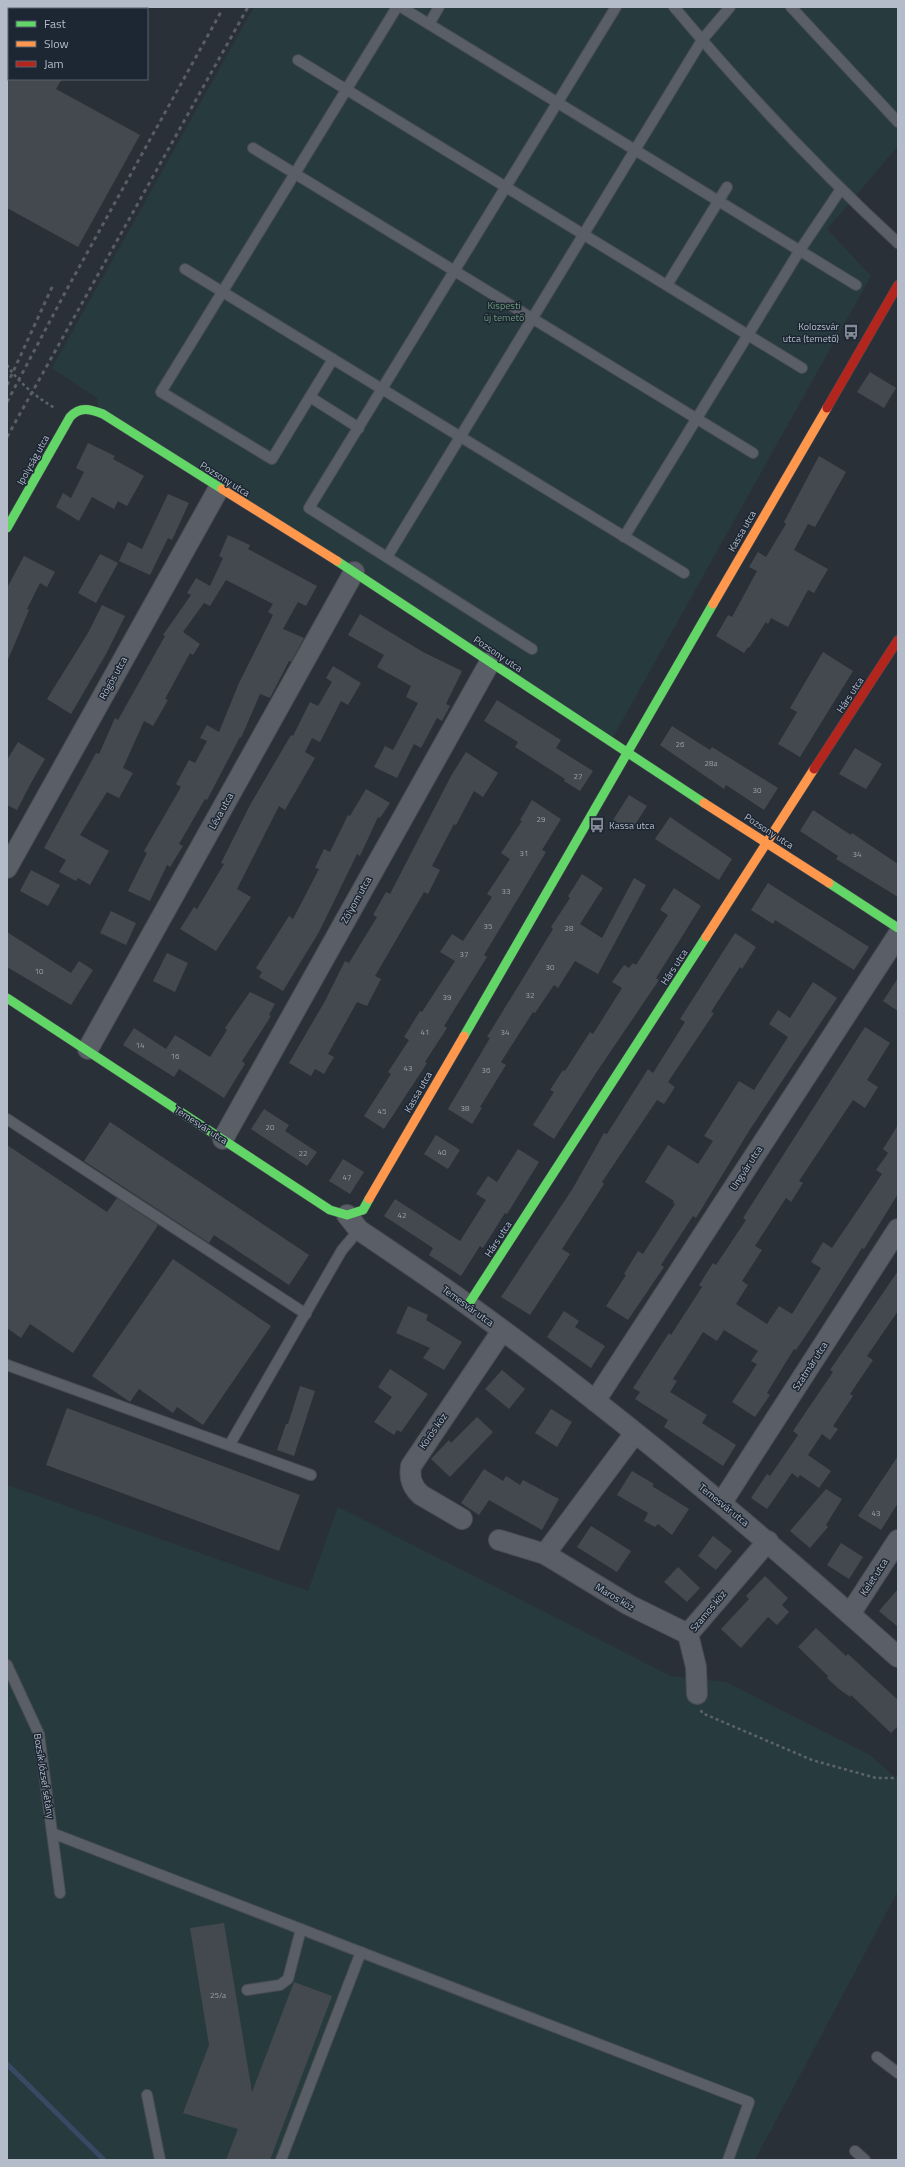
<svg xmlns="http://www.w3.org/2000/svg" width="905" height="2167" viewBox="0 0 905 2167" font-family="'Titillium Web',sans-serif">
  <rect width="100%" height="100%" fill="#2a3038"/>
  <!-- green -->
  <g fill="#273a3e">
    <polygon points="254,7 898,7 898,146 827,229 871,276 613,737 99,415 97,398 52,368"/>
    <polygon points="7,1485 308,1591 338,1507 671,1676 726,1682 870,1755 898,1780 898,1891 755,2160 7,2160"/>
  </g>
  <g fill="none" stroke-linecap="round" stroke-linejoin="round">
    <!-- stream -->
    <polyline stroke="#384963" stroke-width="5" points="7,2064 104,2160"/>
  </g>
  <!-- building -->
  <g fill="#444950">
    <polygon points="7,79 62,79 56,89 140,135 78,247 7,208"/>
    <polygon points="870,372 896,388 884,408 857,392"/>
    <polygon points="88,443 115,456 113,459 144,476 127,506 118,501 114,509 92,497 79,521 56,507 63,493 71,498 84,472 76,468"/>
    <polygon points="819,456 846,472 815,527 808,524 794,550 828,569 814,593 808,590 788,627 771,618 768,624 766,622 749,648 748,647 744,653 716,636 728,615 732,617 757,571 749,567 758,552 766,557 786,524 784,522"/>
    <polygon points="168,494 189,503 172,540 168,538 150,575 119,561 128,542 142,549"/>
    <polygon points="228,535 250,545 248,549 317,586 306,606 298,602 283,629 304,638 291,662 289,661 270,698 260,694 241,738 240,737 207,800 205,799 179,844 183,846 170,867 167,865 150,901 128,891 147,853 144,851 181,787 176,784 189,760 195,763 207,741 200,738 207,725 219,732 239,683 273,615 268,612 273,604 226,580 210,606 204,603 183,632 200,644 193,655 190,653 165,699 168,700 153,726 144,721 123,768 133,773 119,798 107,792 80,835 109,851 90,885 78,878 76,881 59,872 66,860 44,848 96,753 99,754 115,718 118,720 165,636 163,635 191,595 187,593 196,578 210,586 223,558 219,556"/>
    <polygon points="100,554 118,563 96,603 78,593"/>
    <polygon points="24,556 55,572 47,587 40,583 27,609 29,610 7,662 7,588"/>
    <polygon points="102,605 125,616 106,654 71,714 47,699 88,633"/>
    <polygon points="360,614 423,652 462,671 446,704 450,706 442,721 437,718 421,748 414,744 397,778 374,767 385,746 393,750 418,703 406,697 411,686 377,667 384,655 348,635"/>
    <polygon points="823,652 853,671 800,757 778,744 797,712 790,708"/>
    <polygon points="333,666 361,683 348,705 341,701 320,742 312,738 305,752 315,758 285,810 279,806 237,889 251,897 216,951 180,929 194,907 197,909 224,864 221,863 250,805 291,735 293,736 310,702 318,706 332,682 326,678"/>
    <polygon points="497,700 561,740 556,748 593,771 580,791 564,781 565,779 515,747 518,742 484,721"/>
    <polygon points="672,726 710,750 712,747 778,788 764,810 726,785 724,789 660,745"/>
    <polygon points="18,742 45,759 31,783 17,810 7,805 7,760"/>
    <polygon points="855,748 882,764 866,789 839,774"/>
    <polygon points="466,752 498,773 483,797 474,791 456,825 454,824 432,866 440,870 428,894 424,892 375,976 381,979 367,1006 357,1002 328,1054 334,1057 324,1074 315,1069 311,1076 289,1063 325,1001 345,961 349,963 377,917 373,915 386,892 390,894 451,776"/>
    <polygon points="366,789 390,803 380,818 378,817 360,856 357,854 319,932 283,991 259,977 262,972 256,968 289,916 293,919 319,869 315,868 324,849 330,852 348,815 350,816"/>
    <polygon points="629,795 647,806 631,831 613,820"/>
    <polygon points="532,800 561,819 542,850 546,852 484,955 487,957 444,1026 447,1028 425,1062 427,1063 384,1129 364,1116 391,1074 388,1072 409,1040 404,1037 420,1011 422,1012 455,961 440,952 452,934 463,941 492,897 487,894 510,859 501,853 522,821 520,820"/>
    <polygon points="813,810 851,835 852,833 898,864 898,897 836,859 838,856 800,831"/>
    <polygon points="670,817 732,859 719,880 655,839"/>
    <polygon points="31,870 60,885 48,906 20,891"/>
    <polygon points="582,874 603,888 580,924 602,938 634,878 646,885 598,974 575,961 558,988 554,985 535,1013 533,1012 501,1062 506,1065 480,1107 482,1108 472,1124 448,1109 490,1038 487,1037 553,929 551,927 570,898 568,896"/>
    <polygon points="768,883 869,947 854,970 775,920 773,924 751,910"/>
    <polygon points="674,888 701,906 656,978 659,980 596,1073 554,1139 533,1125 554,1092 550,1090 563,1070 565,1071 590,1032 593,1034 622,988 612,982 624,965 629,968 633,963 636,965 668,915 660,910"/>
    <polygon points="111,911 136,923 126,945 100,933"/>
    <polygon points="7,932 71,973 79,961 93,970 71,1005 7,967"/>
    <polygon points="735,933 756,947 742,969 740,967 711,1012 714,1013 668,1082 675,1087 664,1104 657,1100 602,1182 604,1184 562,1249 570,1254 530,1315 501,1297 573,1188 604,1133 607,1134 648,1069 653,1073 685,1022 680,1019"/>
    <polygon points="167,953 188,963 175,992 153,981"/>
    <polygon points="898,978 898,1011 883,1001"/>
    <polygon points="813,982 837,998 749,1131 696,1218 693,1216 661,1265 664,1267 628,1320 606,1306 626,1275 624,1274 638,1251 643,1254 675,1204 673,1203 674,1201 645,1182 668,1145 698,1164 713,1141 704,1136 739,1081 754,1090 788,1037 769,1024 778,1010 790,1018"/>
    <polygon points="250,992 275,1004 269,1015 271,1016 242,1061 245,1064 224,1098 179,1069 174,1077 123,1045 134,1028 166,1049 175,1035 210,1057 227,1030 225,1028"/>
    <polygon points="865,1027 890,1043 867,1080 878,1087 865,1108 853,1100 799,1181 803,1183 791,1202 786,1198 755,1246 762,1250 742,1281 748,1285 736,1304 767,1324 779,1306 792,1314 821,1268 811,1262 823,1242 832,1248 882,1174 876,1170 888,1153 883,1149 898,1125 898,1194 864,1249 862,1248 820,1314 796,1350 794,1349 767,1393 770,1395 755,1417 732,1402 757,1364 751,1361 758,1351 724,1330 717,1341 703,1332 673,1379 677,1381 670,1392 707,1415 702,1423 736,1445 723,1466 664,1427 668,1420 635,1399 640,1392 633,1388 669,1333 671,1335 702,1287 699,1285 713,1263 716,1265 746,1220 743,1218"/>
    <polygon points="264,1109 289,1125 285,1131 317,1152 307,1166 251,1129"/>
    <polygon points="110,1122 309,1255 289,1285 214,1235 209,1243 84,1161"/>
    <polygon points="436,1135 460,1150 448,1169 424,1154"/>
    <polygon points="7,1145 107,1212 117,1198 158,1225 73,1353 30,1324 21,1338 7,1328"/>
    <polygon points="518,1149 539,1162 507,1214 505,1213 483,1248 480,1246 461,1276 429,1255 433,1248 384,1216 395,1199 460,1241 486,1200 476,1194 488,1176 497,1182"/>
    <polygon points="343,1159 364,1172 350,1194 329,1181"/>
    <polygon points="173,1259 271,1326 203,1425 177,1407 173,1413 139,1389 130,1402 92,1376"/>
    <polygon points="898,1271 898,1311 867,1356 873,1360 850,1394 853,1396 833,1426 838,1429 830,1440 822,1434 808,1455 831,1471 819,1488 800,1475 798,1478 792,1473 767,1509 751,1498 767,1474 770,1476 798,1435 793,1431 833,1372 830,1370"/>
    <polygon points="408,1306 428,1315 426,1320 462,1342 444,1370 423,1358 430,1348 396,1333"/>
    <polygon points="564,1311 579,1321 575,1327 605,1346 591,1368 547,1337"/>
    <polygon points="390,1369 428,1394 401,1432 397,1430 394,1435 374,1422 392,1397 378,1387"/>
    <polygon points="502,1370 525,1389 509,1409 485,1389"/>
    <polygon points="300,1386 315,1391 294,1456 277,1450 286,1424 288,1424"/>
    <polygon points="67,1408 300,1495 279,1551 46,1465"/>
    <polygon points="551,1409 572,1422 557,1447 535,1433"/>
    <polygon points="477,1417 493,1432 450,1477 431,1459 449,1440 451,1443"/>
    <polygon points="898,1456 898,1503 881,1530 858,1516"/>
    <polygon points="484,1469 503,1481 506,1476 520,1485 523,1480 559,1499 542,1530 489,1500 479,1515 461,1503"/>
    <polygon points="632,1471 654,1484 652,1486 689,1509 672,1535 658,1524 655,1527 644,1521 648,1513 617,1495"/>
    <polygon points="826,1489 842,1499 826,1525 828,1527 810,1548 790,1531"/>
    <polygon points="591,1526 631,1551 617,1572 577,1547"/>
    <polygon points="713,1536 732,1551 716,1570 698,1556"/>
    <polygon points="841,1543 863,1557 849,1579 827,1565"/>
    <polygon points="678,1567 700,1588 687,1602 664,1582"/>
    <polygon points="765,1576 788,1598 782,1605 789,1612 777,1625 768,1617 741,1648 721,1629 749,1599 746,1596"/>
    <polygon points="898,1589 898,1627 879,1611"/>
    <polygon points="816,1628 846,1656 848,1654 898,1700 898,1726 891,1733 851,1695 850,1697 839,1689 827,1678 828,1676 798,1647"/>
    <polygon points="224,1923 252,2092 294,1982 332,1996 270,2160 226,2160 238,2129 183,2113 209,2045 190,1928"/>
  </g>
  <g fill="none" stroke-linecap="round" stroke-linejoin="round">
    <!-- lane casing -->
    <g stroke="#484c53" stroke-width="12">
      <g id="lane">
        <polyline points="401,7 856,285"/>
        <path d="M674 7C743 89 819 170 898 243"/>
        <polyline points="791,7 898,122"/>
        <polyline points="429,24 439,7"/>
        <polyline points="298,60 802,368"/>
        <polyline points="253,148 753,453"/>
        <polyline points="185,269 684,573"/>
        <polyline points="667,285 727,187"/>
        <polyline points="333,359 272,459 161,392 397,7"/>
        <polyline points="310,397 359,428"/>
        <polyline points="624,537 800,250 841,189"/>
        <polyline points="387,557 702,40 730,7"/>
        <polyline points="532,649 309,508 616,7"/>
        <polyline points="7,1119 306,1314"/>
        <polyline points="7,1365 311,1475"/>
        <polyline points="230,1444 342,1250 359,1230"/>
        <polyline points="7,1665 39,1734 60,1893"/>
        <polyline points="52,1833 749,2102 728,2160"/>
        <polyline points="247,1990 280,1985 288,1979 301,1929"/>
        <polyline points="877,2057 898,2073"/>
        <polyline points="147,2095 160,2160"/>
        <polyline points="855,2151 865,2160"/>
        <polyline points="281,2160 361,1952"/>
      </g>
    </g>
    <!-- street casing -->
    <g stroke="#484c53" stroke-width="22">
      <g id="street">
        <polyline points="7,868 219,488"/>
        <polyline points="88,1049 354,572"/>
        <polyline points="223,1139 490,662"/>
        <path d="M347 1215 359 1230C396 1255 432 1279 468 1305 618 1413 760 1533 898 1657"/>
        <polyline points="595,1401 898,935"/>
        <polyline points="635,1433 545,1554 629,1605 688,1634"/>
        <polyline points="722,1502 898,1229"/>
        <path d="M462 1519 421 1495C412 1487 409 1478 411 1466L502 1331"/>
        <polyline points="499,1540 545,1554"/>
        <polyline points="850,1614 898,1540"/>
        <polyline points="697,1694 696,1667 688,1634 768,1541"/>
      </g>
    </g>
    <!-- fast casing -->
    <g stroke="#484c53" stroke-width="10">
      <g id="fast">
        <path d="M7 528 70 417C80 406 90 409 103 414L222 489"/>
        <polyline points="337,561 704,803"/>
        <polyline points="829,883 898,928"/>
        <polyline points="7,998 330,1210 347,1215 363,1210 369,1199"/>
        <polyline points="464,1036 713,604"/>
        <polyline points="468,1305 706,937"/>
      </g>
    </g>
    <!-- slow casing -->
    <g stroke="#484c53" stroke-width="10">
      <g id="slow">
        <polyline points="222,489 337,561"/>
        <polyline points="713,604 827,408"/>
        <polyline points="704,803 829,883"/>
        <polyline points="706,937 814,769"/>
        <polyline points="369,1199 464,1036"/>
      </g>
    </g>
    <!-- jam casing -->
    <g stroke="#484c53" stroke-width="10">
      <g id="jam">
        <polyline points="827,408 898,285"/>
        <polyline points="814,769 898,640"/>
      </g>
    </g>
    <!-- path -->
    <g stroke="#5d636a" stroke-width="2.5" stroke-dasharray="3 3" stroke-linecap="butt">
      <path d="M7 365C18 382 37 398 55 408"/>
      <polyline points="701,1710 702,1713 812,1760 876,1778 898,1778"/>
    </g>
    <!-- lane -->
    <use href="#lane" stroke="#5a5e66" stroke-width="10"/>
    <!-- street -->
    <use href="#street" stroke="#5a5e66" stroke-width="20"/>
    <!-- fast -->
    <use href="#fast" stroke="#63d668" stroke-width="9"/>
    <!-- slow -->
    <use href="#slow" stroke="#ff974d" stroke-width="9"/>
    <!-- jam -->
    <use href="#jam" stroke="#b3261e" stroke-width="9"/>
    <!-- rail -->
    <g stroke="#595d64" stroke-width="3" stroke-dasharray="4 4" stroke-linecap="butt">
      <polyline points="7,385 53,285"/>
      <polyline points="7,402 67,289 222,10"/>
      <polyline points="7,437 248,7"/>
    </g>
  </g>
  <!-- icons -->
  <defs>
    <g id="bus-bare" transform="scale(1.2)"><path d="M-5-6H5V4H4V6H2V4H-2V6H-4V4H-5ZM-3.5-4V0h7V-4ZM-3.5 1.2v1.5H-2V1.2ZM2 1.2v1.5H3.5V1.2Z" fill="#848b96" stroke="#1d2633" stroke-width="2.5" paint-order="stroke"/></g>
  </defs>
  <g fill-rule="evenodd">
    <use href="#bus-bare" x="851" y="332"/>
    <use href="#bus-bare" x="597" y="825"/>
  </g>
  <g text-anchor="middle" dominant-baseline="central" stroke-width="3" stroke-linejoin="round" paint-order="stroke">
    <!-- number labels -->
    <g font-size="8" fill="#989fab">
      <text x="680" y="744">26</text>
      <text x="711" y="763">28a</text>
      <text x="578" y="776">27</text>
      <text x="757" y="790">30</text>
      <text x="541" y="819">29</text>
      <text x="524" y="853">31</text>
      <text x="857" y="854">34</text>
      <text x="506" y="891">33</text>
      <text x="488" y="926">35</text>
      <text x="569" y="928">28</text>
      <text x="464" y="954">37</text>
      <text x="550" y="967">30</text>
      <text x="39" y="971">10</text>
      <text x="530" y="995">32</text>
      <text x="447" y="997">39</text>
      <text x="425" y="1032">41</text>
      <text x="505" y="1032">34</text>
      <text x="140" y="1045">14</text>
      <text x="175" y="1056">16</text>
      <text x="408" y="1068">43</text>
      <text x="486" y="1070">36</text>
      <text x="465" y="1108">38</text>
      <text x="382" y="1111">45</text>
      <text x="270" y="1127">20</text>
      <text x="442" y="1152">40</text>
      <text x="303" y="1153">22</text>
      <text x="347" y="1177">47</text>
      <text x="402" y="1215">42</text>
      <text x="876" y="1513">43</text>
      <text x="218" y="1995">25/a</text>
    </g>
    <!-- park labels -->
    <g font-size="10" fill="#6b9a76" stroke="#1d2633">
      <text x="504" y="305">Kispesti<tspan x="504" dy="12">új temető</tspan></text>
    </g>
    <!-- poi labels -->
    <g font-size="10" fill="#b4bcc9" stroke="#1d2633" text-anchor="end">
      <text x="839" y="326">Kolozsvár<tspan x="839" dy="12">utca (temető)</tspan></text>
      <text x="609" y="825" text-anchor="start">Kassa utca</text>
    </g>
    <!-- street labels -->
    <g font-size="10" fill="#b4bcc9" stroke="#1d2633">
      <text transform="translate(33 460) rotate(-61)">Ipolyság utca</text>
      <text transform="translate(225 479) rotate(32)">Pozsony utca</text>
      <text transform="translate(742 531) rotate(-60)">Kassa utca</text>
      <text transform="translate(498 654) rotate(34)">Pozsony utca</text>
      <text transform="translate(113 678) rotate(-61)">Rögös utca</text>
      <text transform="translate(850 695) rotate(-57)">Hárs utca</text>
      <text transform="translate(221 811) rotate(-61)">Léva utca</text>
      <text transform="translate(769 831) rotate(33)">Pozsony utca</text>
      <text transform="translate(356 900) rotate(-61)">Zólyom utca</text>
      <text transform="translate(674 967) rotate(-57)">Hárs utca</text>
      <text transform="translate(418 1092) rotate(-60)">Kassa utca</text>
      <text transform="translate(201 1125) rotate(33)">Temesvár utca</text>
      <text transform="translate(746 1168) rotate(-57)">Ungvár utca</text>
      <text transform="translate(498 1239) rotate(-57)">Hárs utca</text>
      <text transform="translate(468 1306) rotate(36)">Temesvár utca</text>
      <text transform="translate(810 1366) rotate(-57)">Szatmár utca</text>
      <text transform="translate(433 1431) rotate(-55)">Körös köz</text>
      <text transform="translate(724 1505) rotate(39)">Temesvár utca</text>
      <text transform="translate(874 1577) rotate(-57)">Kelet utca</text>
      <text transform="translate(615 1597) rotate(31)">Maros köz</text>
      <text transform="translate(708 1611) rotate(-50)">Szamos köz</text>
      <text transform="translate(44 1776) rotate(81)">Bozsik József sétány</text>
    </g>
  </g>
  <!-- border -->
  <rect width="905" height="2167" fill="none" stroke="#b4bcc9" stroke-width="16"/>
  <!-- legend -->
  <rect x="8" y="8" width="140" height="72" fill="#1d2633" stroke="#59626f"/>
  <rect x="16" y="21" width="20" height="6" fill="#63d668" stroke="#59626f"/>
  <text x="44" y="28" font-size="12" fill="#b4bcc9">Fast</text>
  <rect x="16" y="41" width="20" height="6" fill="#ff974d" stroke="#59626f"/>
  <text x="44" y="48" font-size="12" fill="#b4bcc9">Slow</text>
  <rect x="16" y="61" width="20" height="6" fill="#b3261e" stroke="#59626f"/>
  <text x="44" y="68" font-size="12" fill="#b4bcc9">Jam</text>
</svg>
